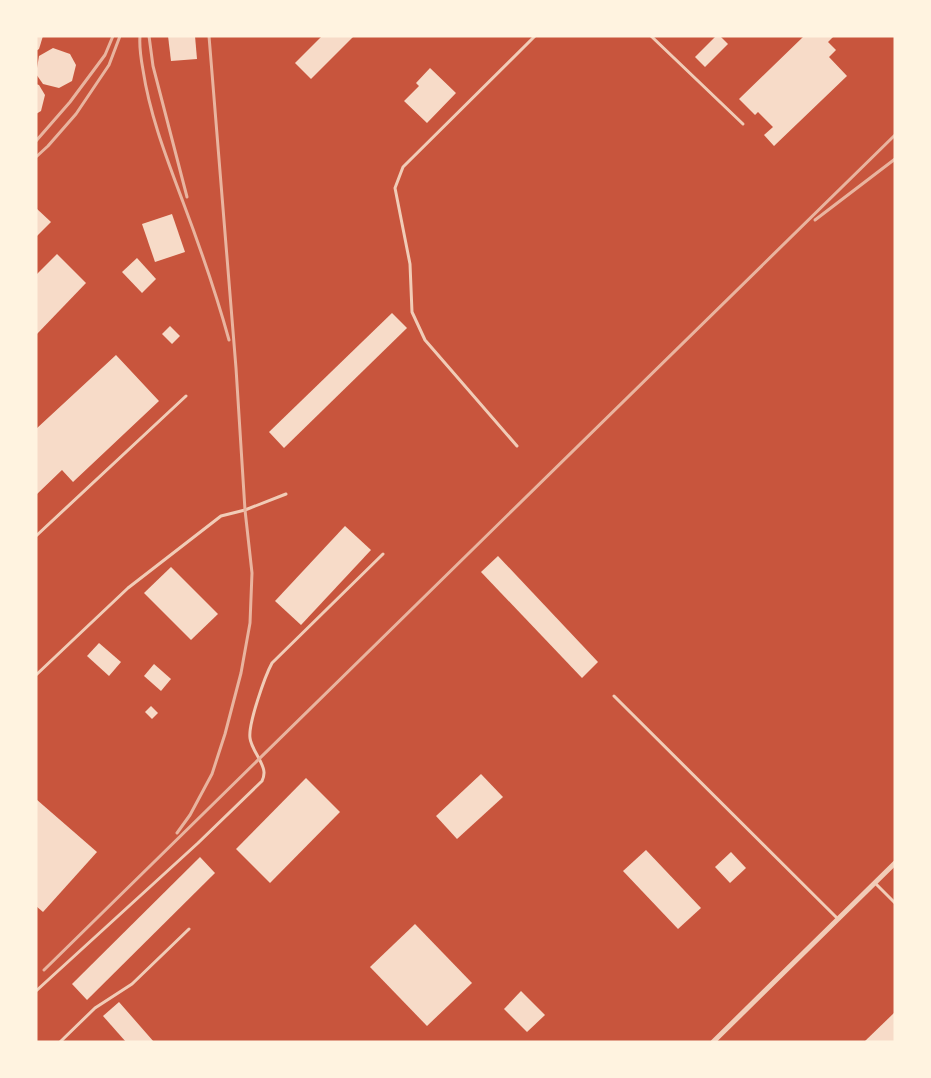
<svg xmlns="http://www.w3.org/2000/svg" width="931" height="1078" viewBox="0 0 931 1078" font-family="Helvetica,sans-serif">
  <rect width="100%" height="100%" fill="#c8553d"/>
  <!-- building -->
  <g fill="#f7dbc8">
    <polygon points="36,36 43,36 39,49 36,51"/>
    <polygon points="168,36 195,36 197,59 171,61"/>
    <polygon points="322,36 354,36 311,79 295,63"/>
    <polygon points="716,36 720,36 728,44 705,67 695,57"/>
    <polygon points="804,36 834,36 828,42 836,50 829,57 847,76 774,146 764,135 773,127 758,112 755,115 739,99"/>
    <polygon points="53,48 70,54 76,65 72,81 59,88 43,84 36,74 39,56"/>
    <polygon points="430,68 456,93 427,123 404,101 419,86 416,83"/>
    <polygon points="36,84 39,85 45,95 41,111 36,114"/>
    <polygon points="36,208 51,222 36,237"/>
    <polygon points="172,214 185,252 155,262 142,224"/>
    <polygon points="57,254 86,283 36,335 36,275"/>
    <polygon points="137,258 156,279 142,293 122,272"/>
    <polygon points="392,313 407,328 284,448 269,432"/>
    <polygon points="170,326 180,336 172,344 162,334"/>
    <polygon points="116,355 159,401 73,482 62,470 36,495 36,429"/>
    <polygon points="345,526 371,550 301,625 275,601"/>
    <polygon points="498,556 598,662 582,678 481,572"/>
    <polygon points="171,567 218,614 191,640 144,593"/>
    <polygon points="99,643 121,662 109,676 87,656"/>
    <polygon points="154,664 171,679 161,691 144,676"/>
    <polygon points="151,706 158,713 152,719 145,712"/>
    <polygon points="481,774 503,797 457,839 436,816"/>
    <polygon points="306,778 340,812 270,883 236,849"/>
    <polygon points="36,799 97,852 43,912 36,906"/>
    <polygon points="646,850 701,908 678,929 623,871"/>
    <polygon points="731,852 746,868 730,883 715,867"/>
    <polygon points="200,857 215,873 87,1000 72,984"/>
    <polygon points="415,924 472,983 427,1026 370,967"/>
    <polygon points="521,991 545,1015 527,1032 504,1009"/>
    <polygon points="119,1002 154,1042 126,1042 103,1016"/>
    <polygon points="895,1012 895,1042 864,1042"/>
  </g>
  <g fill="none" stroke-linecap="round" stroke-linejoin="round">
    <!-- service -->
    <g stroke="#f1ccb7" stroke-width="3">
      <polyline points="651,36 743,124"/>
      <polyline points="517,446 425,340 412,312 410,264 395,188 403,167 535,36"/>
      <polyline points="36,536 186,396"/>
      <polyline points="36,675 128,588 221,516 245,510 286,494"/>
      <polyline points="614,696 838,919"/>
      <polyline points="875,883 895,903"/>
      <path d="M36 991 198 843 262 781C263 779 264 775 264 773 265 764 251 749 250 738 248 724 265 676 272 663L383 554"/>
      <polyline points="60,1042 95,1008 132,984 189,929"/>
    </g>
    <!-- minor -->
    <polyline stroke="#f1ccb7" stroke-width="5" points="713,1042 895,863"/>
    <!-- rail -->
    <g stroke="#e9b49f" stroke-width="3">
      <path d="M140 36C139 48 141 59 143 70 150 116 167 159 183 202 200 247 216 293 229 340"/>
      <polyline points="149,36 153,66 187,197"/>
      <polyline points="36,141 70,102 105,55 113,36"/>
      <polyline points="36,157 48,146 76,114 109,65 120,36"/>
      <polyline points="815,220 895,159"/>
      <polyline points="177,833 190,815 212,774 225,734 241,673 250,623 252,573 245,510 236,368 209,36"/>
      <polyline points="44,970 895,135"/>
    </g>
  </g>
  <!-- border -->
  <rect width="931" height="1078" fill="none" stroke="#fff3e0" stroke-width="75"/>
</svg>
